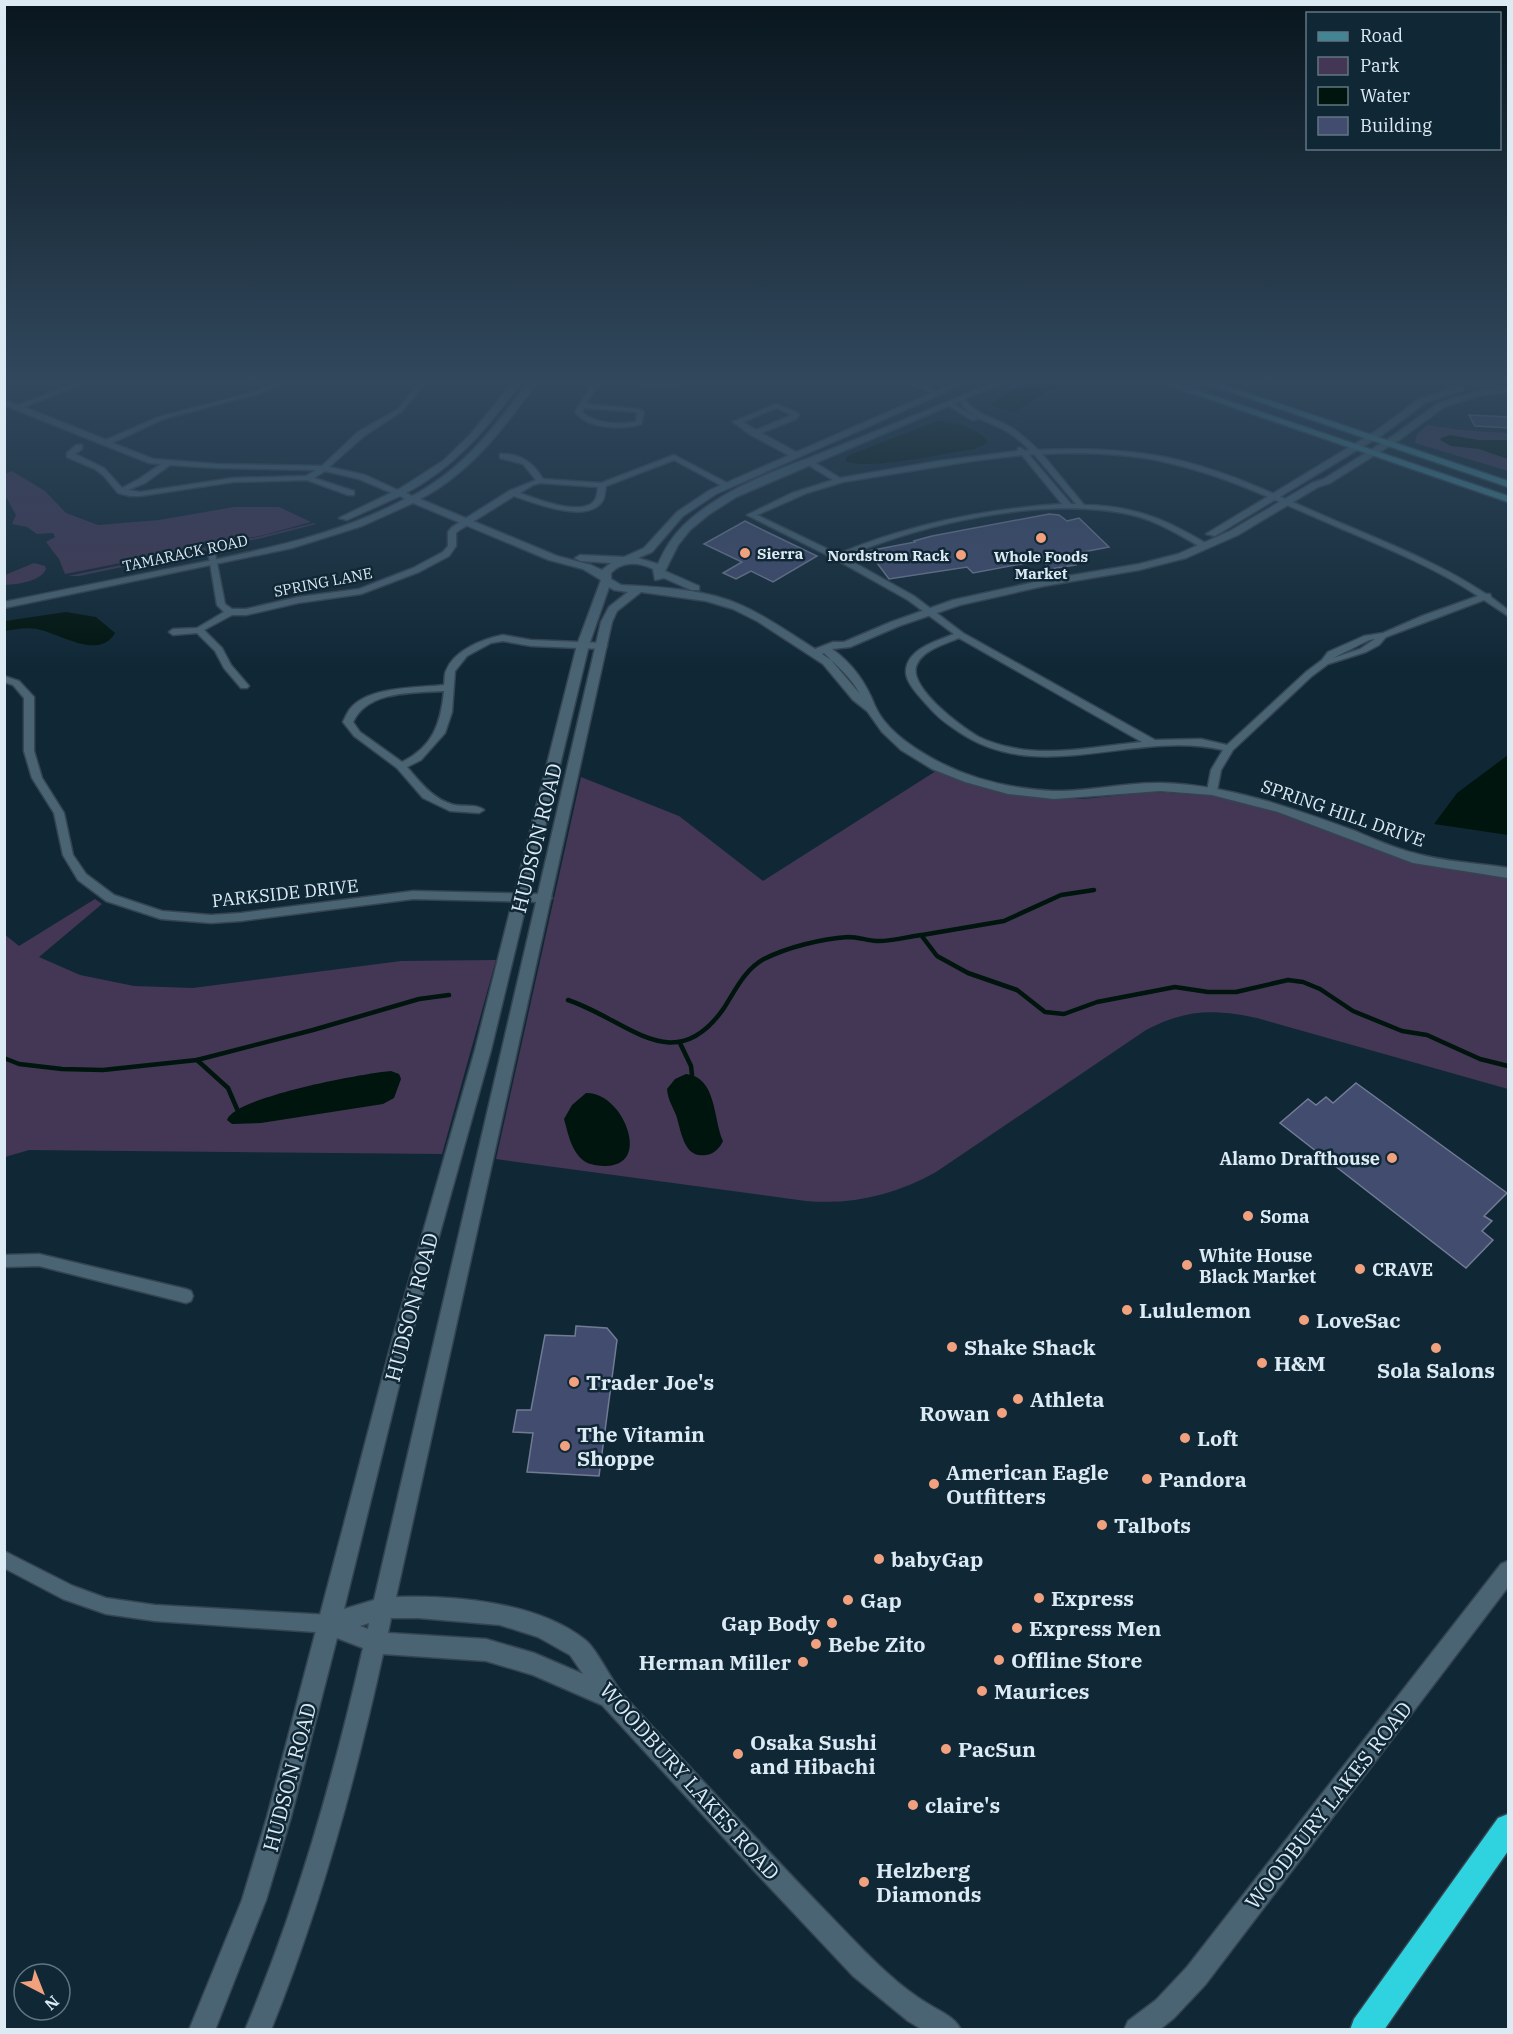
<svg xmlns="http://www.w3.org/2000/svg" width="1513" height="2034" viewBox="0 0 1513 2034" font-family="'IBM Plex Serif',serif">
  <rect width="100%" height="100%" fill="#102836"/>
  <!-- green -->
  <g fill="#443755">
    <path d="M1428 425C1455 430 1481 432 1508 433V471L1415 443 1417 434Z"/>
    <polygon points="12,471 45,491 66,513 98,525 159,520 234,507 279,507 311,522 264,535 65,574 59,559 46,542 55,537 53,533 37,534 27,527 12,524 16,515 5,495 4,474"/>
    <polygon points="314,523 316,524 262,538 79,576 68,576 262,536"/>
    <path d="M34 563 45 566 46 569C40 582 18 584 5 585V575Z"/>
    <path d="M936 771 987 789 1033 798 1083 799 1154 792 1214 796 1290 816 1372 849 1409 861 1508 878V1089L1257 1018C1214 1009 1186 1009 1146 1030L936 1172C895 1195 853 1205 806 1201L496 1159 581 777 679 816 763 881Z"/>
    <polygon points="95,899 102,904 39,957 80,975 134,986 193,988 401,961 496,960 442,1154 29,1150 5,1157 4,934 19,946"/>
  </g>
  <!-- water -->
  <g fill="#00150e">
    <polygon points="1029,384 1066,384 1048,390 1014,412 992,406 991,403 1015,389"/>
    <path d="M937 421C951 420 984 430 988 443L974 449C946 453 868 471 845 461L847 456Z"/>
    <polygon points="1450,435 1478,440 1508,440 1508,459 1479,449 1451,446 1440,440 1441,438"/>
    <path d="M66 612 96 617 115 633C99 661 59 633 37 629 27 627 15 629 5 631V621Z"/>
    <polygon points="1508,755 1508,835 1434,824 1457,793"/>
    <path d="M391 1071 399 1074 401 1079 394 1098 383 1104 261 1123 232 1124 227 1120C234 1097 365 1073 391 1071Z"/>
    <path d="M686 1074C717 1077 713 1119 723 1141 720 1148 714 1154 706 1155 683 1159 681 1129 676 1115 672 1105 668 1100 667 1089L675 1079Z"/>
    <path d="M586 1093C599 1093 609 1100 617 1110 632 1129 640 1165 606 1166 600 1166 589 1165 584 1161 571 1151 568 1133 564 1119L572 1105Z"/>
  </g>
  <g fill="none" stroke-linecap="round" stroke-linejoin="round">
    <!-- stream -->
    <g stroke="#00150e" stroke-width="4.5">
      <polyline points="922,935 1004,921 1061,895 1094,890"/>
      <path d="M568 1000C628 1020 674 1080 724 1008 735 991 745 969 764 959 788 947 821 939 848 937 858 937 866 940 876 941 890 942 906 937 921 935L937 956 968 973 1017 990 1045 1012 1064 1014 1097 1002 1175 987 1208 992H1236L1288 980 1303 982 1320 989 1353 1011 1402 1031 1427 1035 1480 1059 1508 1066"/>
      <polyline points="680,1043 691,1066 692,1075"/>
      <polyline points="4,1058 19,1064 62,1069 103,1070 197,1060 313,1030 419,999 449,995"/>
      <polyline points="197,1060 228,1088 237,1109"/>
    </g>
  </g>
  <!-- building -->
  <g fill="#414c6f" stroke="#727b94" stroke-width="1.5">
    <polygon points="1469,415 1509,417 1509,428 1475,426"/>
    <polygon points="1049,514 1059,515 1067,521 1079,518 1109,547 1067,555 1076,565 1050,569 1042,560 973,573 967,567 889,579 868,551 915,542 914,541 932,536"/>
    <polygon points="745,521 769,533 817,556 773,582 751,571 736,579 723,573 742,562 704,544"/>
    <polygon points="1356,1083 1507,1193 1484,1216 1492,1221 1482,1231 1493,1240 1466,1268 1280,1123 1308,1099 1316,1105 1326,1097 1333,1103"/>
    <polygon points="576,1326 607,1328 617,1340 599,1476 527,1472 533,1433 513,1432 517,1410 531,1410 545,1335 575,1336"/>
  </g>
  <g fill="none" stroke-linecap="round" stroke-linejoin="round">
    <!-- minor casing -->
    <g stroke="#354451" stroke-width="3">
      <g id="minor">
        <path d="M73 384H83L24 407 106 440 159 417 257 391 271 384H281L261 393 163 419 112 443 153 459 217 464 322 466 358 432 398 409 418 384H425L402 411 364 436 329 467 365 475 402 492 403 494 399 496 359 479 325 471 314 478 354 491V495H348L307 480 233 482 140 496H130L118 493 104 476 95 469 67 457V453L76 445H82V449L75 454 104 468 122 488 139 479 161 464 149 463 4 405V400L18 405ZM170 465 217 468 316 470 306 476 233 478 140 492 128 490 145 483Z"/>
        <path d="M592 384H599L586 404 640 409 644 412 641 424C621 430 589 429 575 412ZM584 408 636 412 637 413 636 422C619 425 595 424 582 412Z"/>
        <polygon points="639,384 689,384 659,388"/>
        <path d="M911 384C923 384 931 387 939 395L934 396 928 391Z"/>
        <path d="M960 398H964C975 415 995 418 1012 428 1021 434 1030 442 1038 450 1082 448 1125 449 1169 458 1230 471 1286 500 1343 524 1392 545 1441 564 1486 594H1490L1491 597 1508 610V616L1484 600 1386 637 1379 645 1366 652 1328 664 1312 676 1233 750 1221 770 1217 791 1212 794 1207 791 1211 770 1223 750C1135 729 1041 787 959 732 947 724 937 717 928 706 920 697 906 683 906 672 906 649 937 641 954 634L908 600 835 559 747 515 792 493 833 480 813 468 805 461 809 459 840 478 939 461 1018 451V448H1021L1025 451 1030 450C1023 443 1016 437 1008 432 993 422 962 417 960 398ZM1070 453C1103 453 1137 455 1169 463 1227 476 1281 503 1335 526 1384 547 1434 567 1478 596L1422 616 1383 633 1364 636 1328 652 1322 660 1306 672 1227 745 1201 739 1155 740 963 633 914 596 844 557C925 523 1045 495 1132 515 1157 521 1180 535 1202 548L1209 546C1202 540 1193 536 1184 531 1153 514 1120 505 1084 505L1042 454ZM1034 454 1076 504H1071L1029 455ZM1022 455 1062 504C985 509 910 524 838 554L757 515 807 493 843 482 972 461ZM959 638 1142 742C1098 746 1053 757 1009 747 1000 745 987 741 979 737 961 727 906 686 917 664 924 649 946 644 959 638ZM1375 639 1360 649 1333 658 1369 640Z"/>
        <polygon points="948,403 952,403 978,419 972,420 948,405"/>
        <path d="M776 404 796 412 799 415 796 419 761 433 798 453V457H792L751 435 733 422ZM776 408 792 415 756 430 743 422Z"/>
        <path d="M500 454C520 453 533 462 543 479L601 483 674 455 731 485 724 487 674 460 606 486C605 490 605 496 603 500 589 525 534 503 514 496L458 531 456 533V546L449 556 419 572 361 594 298 603 246 615H232L204 630 222 648 231 665 249 686 247 688H241L224 668 215 651 197 633 173 635 169 632 173 629 197 628 224 612 217 605 208 551 215 553 225 604 232 609H246L298 597 359 589 413 568 443 552 448 546V532L452 527 509 491 536 480 523 464 500 458ZM540 483 598 487C597 494 597 500 591 504 575 514 536 499 520 493L533 485Z"/>
        <path d="M503 635 531 640 603 643 607 646 603 649 531 646 503 641 491 643 467 656 455 671 452 712 445 733 421 760 407 767C420 782 432 798 451 804 462 808 476 803 484 810L479 813 450 811 423 798 397 768 354 736 343 722C345 718 347 713 350 709 368 686 418 688 444 685 445 681 444 675 446 671 454 650 483 639 503 635ZM444 691C441 723 433 747 402 762L360 732 353 722C368 690 414 693 444 691Z"/>
        <polygon points="4,676 19,681 34,697 34,751 42,778 64,813 73,855 86,874 114,895 162,911 211,915 241,913 413,891 546,894 552,898 546,902 413,899 241,921 211,923 161,919 106,901 78,880 63,855 54,813 32,778 24,751 24,698 13,685 4,682"/>
        <polygon points="39,1254 186,1289 191,1291 193,1296 191,1301 186,1303 39,1266 4,1267 4,1255"/>
        <polygon points="4,1551 73,1586 106,1598 155,1605 330,1615 336,1618 339,1624 336,1630 330,1633 155,1621 106,1614 63,1599 4,1568"/>
      </g>
    </g>
    <!-- tertiary casing -->
    <g stroke="#354451" stroke-width="3">
      <g id="tertiary">
        <path d="M511 384H520C487 428 455 467 406 493L412 496C462 470 494 428 527 384H536C503 429 470 473 420 499L557 556 591 565 602 570 611 563 580 561 575 558 580 555 624 557 644 548 677 512 710 490 952 384H964L716 494 683 516 652 552 638 558 658 564C664 550 672 537 683 526 723 487 781 469 832 449 884 428 936 407 988 384H1000L736 497 708 515 690 530 678 545 665 571 699 586V590H691L664 578 655 580 653 569C639 562 622 561 611 573V579L621 585C660 587 707 589 743 606 769 618 791 634 815 649L833 642H844L891 622 953 600 1044 580 1139 564 1178 554 1230 531 1312 483 1324 479 1393 436 1438 403 1477 391 1508 388V392L1478 396 1444 407 1399 440 1330 483 1318 487 1238 535 1186 558 1139 570 1044 586 960 605 899 626 850 647 832 649C853 664 866 683 875 706 886 731 916 750 939 762 973 780 1015 789 1053 791 1089 792 1126 782 1162 783 1229 785 1292 808 1355 831 1374 839 1394 848 1414 853 1444 862 1478 863 1508 868V878L1413 863 1278 812 1212 795 1160 791 1054 799 1008 794 965 782 932 769 901 750 882 732 867 711 853 700 823 664 757 621 733 609 706 601 641 592 617 611 612 622 396 1597C454 1595 537 1602 584 1639 597 1648 612 1683 626 1698 697 1775 768 1852 841 1927 867 1954 897 1986 930 2005 941 2012 955 2017 961 2030H923L908 2021 853 1976 758 1875 602 1705 533 1675 486 1661 383 1654C355 1782 320 1908 271 2030H245C297 1906 333 1779 363 1648L337 1638 291 1817 266 1900 215 2030H189L242 1900 267 1817 393 1337 475 1050 577 645 601 580 583 569 549 560 413 503 362 526 292 548 4 608V602C66 589 127 577 188 565 262 550 338 535 405 499L400 496 347 520 339 518 401 488 443 461 471 434ZM609 587 614 590 628 592 609 607 601 622 374 1600 344 1609 411 1337 491 1050 589 645ZM824 653C837 666 851 677 860 694L831 660 822 654ZM391 1618H418L500 1625 538 1637 570 1655 583 1674 534 1653 486 1639 388 1633ZM369 1623 368 1629 360 1626Z"/>
        <polygon points="1461,385 1464,386 1464,390 1425,403 1382,435 1215,536 1206,534 1376,431 1419,399"/>
        <polygon points="1508,1561 1508,1587 1205,1985 1174,2018 1159,2030 1124,2030 1128,2021 1156,2000 1187,1967 1501,1564"/>
      </g>
    </g>
    <!-- secondary casing -->
    <g stroke="#354451" stroke-width="3">
      <g id="secondary">
        <polygon points="1165,384 1179,384 1508,496 1508,502"/>
        <polygon points="1207,384 1221,384 1508,481 1508,487"/>
      </g>
    </g>
    <!-- motorway casing -->
    <g stroke="#354451" stroke-width="3">
      <polygon id="motorway" points="1508,1814 1508,1851 1384,2030 1350,2030 1354,2019 1498,1818"/>
    </g>
    <!-- minor -->
    <use href="#minor" fill="#4a6474" fill-rule="evenodd"/>
    <!-- tertiary -->
    <use href="#tertiary" fill="#4a6474" fill-rule="evenodd"/>
    <!-- secondary -->
    <use href="#secondary" fill="#428594" fill-rule="evenodd"/>
    <!-- motorway -->
    <use href="#motorway" fill="#2ed3df" fill-rule="evenodd"/>
  </g>
  <!-- sky -->
  <linearGradient id="sky" x2="0" y2="1"><stop stop-color="#09161e"/><stop offset="0.57" stop-color="#31485d"/><stop offset="1" stop-color="#31485d" stop-opacity="0"/></linearGradient>
  <rect width="1513" height="669" fill="url(#sky)"/>
  <!-- markers -->
  <g fill="#f1a17d" stroke="#102836" stroke-width="2">
    <circle cx="1041" cy="538" r="6"/>
    <circle cx="745" cy="553" r="6"/>
    <circle cx="961" cy="555" r="6"/>
    <circle cx="1392" cy="1158" r="6"/>
    <circle cx="1248" cy="1216" r="6"/>
    <circle cx="1187" cy="1265" r="6"/>
    <circle cx="1360" cy="1269" r="6"/>
    <circle cx="1127" cy="1310" r="6"/>
    <circle cx="1304" cy="1320" r="6"/>
    <circle cx="952" cy="1347" r="6"/>
    <circle cx="1436" cy="1348" r="6"/>
    <circle cx="1262" cy="1363" r="6"/>
    <circle cx="574" cy="1382" r="6"/>
    <circle cx="1018" cy="1399" r="6"/>
    <circle cx="1002" cy="1413" r="6"/>
    <circle cx="1185" cy="1438" r="6"/>
    <circle cx="565" cy="1446" r="6"/>
    <circle cx="1147" cy="1479" r="6"/>
    <circle cx="934" cy="1484" r="6"/>
    <circle cx="1102" cy="1525" r="6"/>
    <circle cx="879" cy="1559" r="6"/>
    <circle cx="1039" cy="1598" r="6"/>
    <circle cx="848" cy="1600" r="6"/>
    <circle cx="832" cy="1623" r="6"/>
    <circle cx="1017" cy="1628" r="6"/>
    <circle cx="816" cy="1644" r="6"/>
    <circle cx="999" cy="1660" r="6"/>
    <circle cx="803" cy="1662" r="6"/>
    <circle cx="982" cy="1691" r="6"/>
    <circle cx="946" cy="1749" r="6"/>
    <circle cx="738" cy="1754" r="6"/>
    <circle cx="913" cy="1805" r="6"/>
    <circle cx="864" cy="1882" r="6"/>
  </g>
  <g text-anchor="middle" dominant-baseline="central" stroke-width="5" stroke-linejoin="round" paint-order="stroke">
    <!-- far-street labels -->
    <g font-size="15" fill="#dceaf4" stroke="#102836">
      <text transform="translate(185 553) rotate(-12)">TAMARACK ROAD</text>
      <text transform="translate(323 582) rotate(-11)">SPRING LANE</text>
    </g>
    <!-- far-poi labels -->
    <g font-size="15" font-weight="bold" fill="#dceaf4" stroke="#102836" text-anchor="start">
      <text x="757" y="553">Sierra</text>
      <text x="949" y="555" text-anchor="end">Nordstrom Rack</text>
      <text x="1041" y="556" text-anchor="middle">Whole Foods<tspan x="1041" dy="17">Market</tspan></text>
    </g>
    <!-- street labels -->
    <g font-size="18" fill="#dceaf4" stroke="#102836">
      <text transform="translate(1343 813) rotate(19)">SPRING HILL DRIVE</text>
      <text transform="translate(285 893) rotate(-6)">PARKSIDE DRIVE</text>
    </g>
    <!-- poi labels -->
    <g font-size="18" font-weight="bold" fill="#dceaf4" stroke="#102836" text-anchor="start">
      <text x="1380" y="1158" text-anchor="end">Alamo Drafthouse</text>
      <text x="1260" y="1216">Soma</text>
      <text x="1199" y="1255">White House<tspan x="1199" dy="21">Black Market</tspan></text>
      <text x="1372" y="1269">CRAVE</text>
    </g>
    <!-- near-street labels -->
    <g font-size="21" fill="#dceaf4" stroke="#102836">
      <text transform="translate(536 838) rotate(-76)">HUDSON ROAD</text>
      <text transform="translate(411 1307) rotate(-75)">HUDSON ROAD</text>
      <text transform="translate(289 1777) rotate(-75)">HUDSON ROAD</text>
      <text transform="translate(690 1781) rotate(48)">WOODBURY LAKES ROAD</text>
      <text transform="translate(1328 1805) rotate(-52)">WOODBURY LAKES ROAD</text>
    </g>
    <!-- near-poi labels -->
    <g font-size="21" font-weight="bold" fill="#dceaf4" stroke="#102836" text-anchor="start">
      <text x="1139" y="1310">Lululemon</text>
      <text x="1316" y="1320">LoveSac</text>
      <text x="964" y="1347">Shake Shack</text>
      <text x="1274" y="1363">H&amp;M</text>
      <text x="1436" y="1370" text-anchor="middle">Sola Salons</text>
      <text x="586" y="1382">Trader Joe's</text>
      <text x="1030" y="1399">Athleta</text>
      <text x="990" y="1413" text-anchor="end">Rowan</text>
      <text x="577" y="1434">The Vitamin<tspan x="577" dy="24">Shoppe</tspan></text>
      <text x="1197" y="1438">Loft</text>
      <text x="946" y="1472">American Eagle<tspan x="946" dy="24">Outfitters</tspan></text>
      <text x="1159" y="1479">Pandora</text>
      <text x="1114" y="1525">Talbots</text>
      <text x="891" y="1559">babyGap</text>
      <text x="1051" y="1598">Express</text>
      <text x="860" y="1600">Gap</text>
      <text x="820" y="1623" text-anchor="end">Gap Body</text>
      <text x="1029" y="1628">Express Men</text>
      <text x="828" y="1644">Bebe Zito</text>
      <text x="1011" y="1660">Offline Store</text>
      <text x="791" y="1662" text-anchor="end">Herman Miller</text>
      <text x="994" y="1691">Maurices</text>
      <text x="750" y="1742">Osaka Sushi<tspan x="750" dy="24">and Hibachi</tspan></text>
      <text x="958" y="1749">PacSun</text>
      <text x="925" y="1805">claire's</text>
      <text x="876" y="1870">Helzberg<tspan x="876" dy="24">Diamonds</tspan></text>
    </g>
  </g>
  <!-- border -->
  <rect width="1513" height="2034" fill="none" stroke="#dceaf4" stroke-width="12"/>
  <!-- legend -->
  <rect x="1306" y="12" width="195" height="138" fill="#102836" stroke="#627682" stroke-width="1.5"/>
  <rect x="1318" y="32" width="30" height="9" fill="#428594" stroke="#627682" stroke-width="1.5"/>
  <text x="1360" y="42" font-size="18" fill="#dceaf4">Road</text>
  <rect x="1318" y="57" width="30" height="18" fill="#443755" stroke="#627682" stroke-width="1.5"/>
  <text x="1360" y="72" font-size="18" fill="#dceaf4">Park</text>
  <rect x="1318" y="87" width="30" height="18" fill="#00150e" stroke="#627682" stroke-width="1.5"/>
  <text x="1360" y="102" font-size="18" fill="#dceaf4">Water</text>
  <rect x="1318" y="117" width="30" height="18" fill="#414c6f" stroke="#627682" stroke-width="1.5"/>
  <text x="1360" y="132" font-size="18" fill="#dceaf4">Building</text>
  <!-- north arrow -->
  <g transform="translate(42 1992) rotate(138)"><circle r="28" fill="#102836" stroke="#627682" stroke-width="1.5"/>
  <path d="M0-4.5L10 22L0 15L-10 22Z" fill="#f1a17d"/>
  <text y="-9" font-size="16" font-weight="bold" text-anchor="middle" fill="#dceaf4">N</text>
  </g>
</svg>
